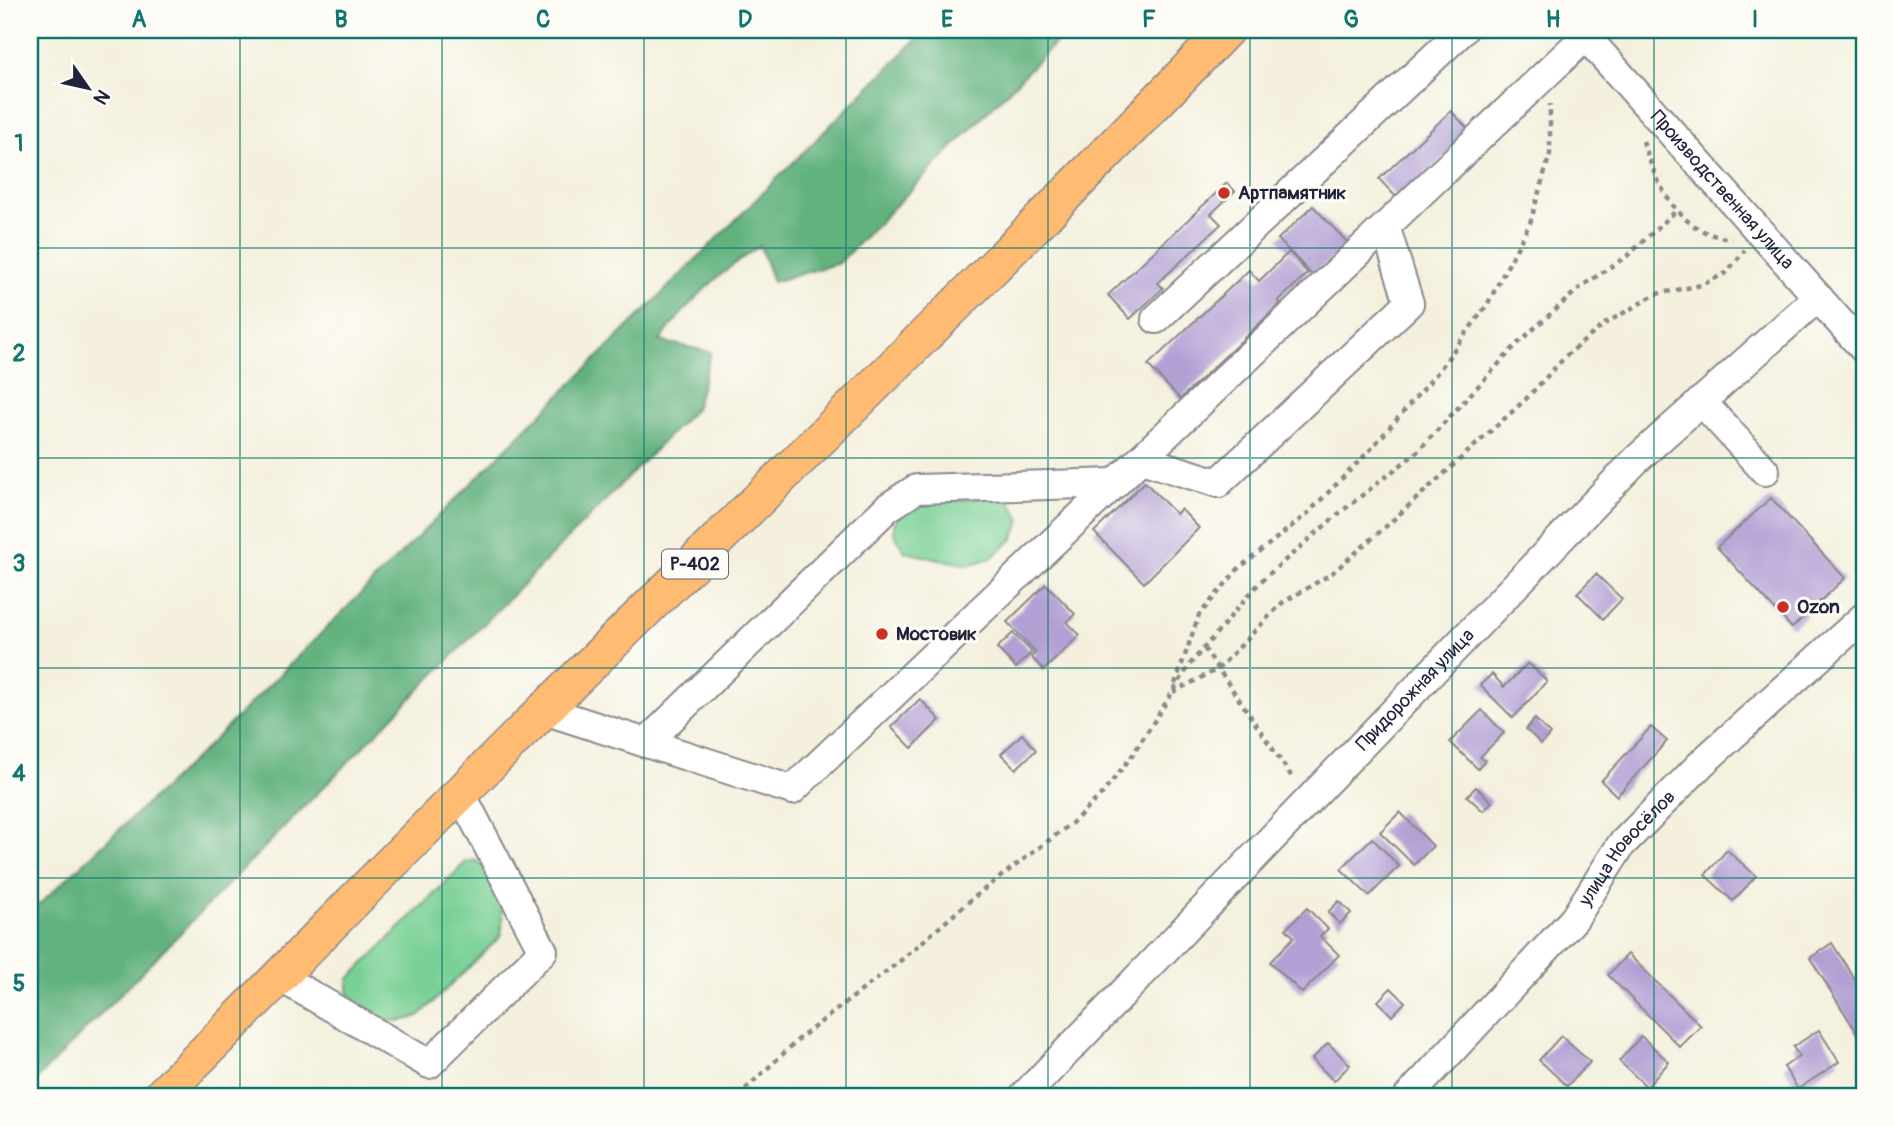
<svg xmlns="http://www.w3.org/2000/svg" width="1894" height="1126" viewBox="0 0 1894 1126" font-family="Pangolin,sans-serif">
  <rect width="100%" height="100%" fill="#fdfcf7"/>
  <filter id="ink" filterUnits="userSpaceOnUse"><feTurbulence type="fractalNoise" baseFrequency=".0143" numOctaves="2"/><feDisplacementMap in="SourceGraphic" scale="14" xChannelSelector="R" yChannelSelector="G"/><feConvolveMatrix kernelMatrix="1 2 1 2 8 2 1 2 1" color-interpolation-filters="sRGB"/></filter>
  <filter id="wash" filterUnits="userSpaceOnUse"><feTurbulence type="fractalNoise" baseFrequency=".00686" numOctaves="4" result="noise"/><feDisplacementMap in="SourceGraphic" scale="28" xChannelSelector="R" yChannelSelector="G"/><feGaussianBlur stdDeviation="1.57" result="paint"/><feColorMatrix in="noise" values="0 0 0 0 0 0 0 0 0 0 0 0 0 0 0 0 0 1.4 0 .05"/><feComposite in="paint" operator="in"/></filter>
  <g filter="url(#wash)">
    <rect width="100%" height="100%" fill="#f4f0dd"/>
    <!-- green -->
    <g fill="#79d095" stroke="#4e7968" stroke-width="2">
      <polygon points="995,496 1010,501 1021,520 1013,539 991,558 968,565 905,552 894,533 894,523 909,505"/>
      <path d="M475 860C496 872 507 914 500 937L420 1015C392 1028 363 1019 348 992V980L466 862Z"/>
    </g>
    <!-- forest -->
    <path fill="#62b27e" stroke="#426a5c" stroke-width="2" d="M926 30H1068L839 263 773 282 760 246C721 271 687 303 660 341L711 352 695 409 30 1086V913L202 752Z"/>
    <g id="blocks">
      <!-- building -->
      <g fill="#b29fd4">
        <polygon points="1451,111 1471,132 1399,200 1379,179"/>
        <polygon points="1227,183 1235,191 1211,214 1221,224 1158,283 1163,288 1130,319 1108,295"/>
        <polygon points="1313,206 1348,243 1313,276 1278,239"/>
        <polygon points="1289,252 1308,273 1278,301 1281,303 1180,399 1148,365 1249,270 1259,281"/>
        <polygon points="1145,482 1176,514 1181,509 1199,528 1144,583 1094,532"/>
        <polygon points="1771,498 1845,578 1792,628 1717,547"/>
        <polygon points="1596,574 1622,599 1603,619 1577,593"/>
        <polygon points="1046,584 1075,614 1067,622 1080,635 1044,670 1031,657 1036,652 1007,622"/>
        <polygon points="1013,633 1032,652 1016,668 997,648"/>
        <polygon points="1528,663 1547,681 1513,718 1480,685 1492,674 1504,687"/>
        <polygon points="920,699 940,720 912,748 891,727"/>
        <polygon points="1482,710 1504,733 1480,757 1485,761 1478,769 1450,742"/>
        <polygon points="1535,719 1550,734 1541,744 1526,729"/>
        <polygon points="1651,727 1667,741 1617,796 1601,781"/>
        <polygon points="1022,734 1036,750 1016,769 1001,754"/>
        <polygon points="1476,787 1492,802 1483,811 1467,796"/>
        <polygon points="1400,812 1433,846 1414,865 1380,832"/>
        <polygon points="1372,838 1399,866 1369,896 1341,869"/>
        <polygon points="1727,850 1756,876 1733,901 1705,875"/>
        <polygon points="1339,901 1351,913 1340,924 1328,912"/>
        <polygon points="1307,908 1328,929 1320,936 1339,955 1302,993 1270,962 1294,937 1286,929"/>
        <polygon points="1832,943 1864,994 1864,1044 1810,958"/>
        <polygon points="1628,954 1701,1026 1680,1047 1608,975"/>
        <polygon points="1391,988 1405,1002 1392,1016 1378,1001"/>
        <polygon points="1819,1030 1839,1062 1798,1089 1784,1067 1799,1056 1793,1047"/>
        <polygon points="1561,1036 1590,1062 1567,1086 1539,1060"/>
        <polygon points="1641,1036 1669,1062 1647,1087 1619,1061"/>
        <polygon points="1328,1043 1350,1065 1334,1081 1312,1059"/>
      </g>
    </g>
  </g>
  <g filter="url(#ink)">
    <use href="#blocks" fill-opacity="0" stroke="#8b898c" stroke-width="2"/>
    <g fill="none" stroke-linecap="round" stroke-linejoin="round">
      <!-- minor casing -->
      <g stroke="#8b898c" stroke-width="32">
        <g id="minor">
          <path id="s1" d="M1580 30 1864 349"/>
          <polyline points="1156,319 1463,30"/>
          <polyline points="1701,401 1765,471"/>
          <polyline points="1141,459 1218,483 1409,303 1386,229"/>
          <polyline points="544,710 792,790 1586,36"/>
          <polyline points="646,743 887,508 916,489 1116,483"/>
          <polyline points="280,977 429,1064 543,951 461,794"/>
          <path id="s2" d="M1024 1096 1637 459 1818 297"/>
          <path id="s3" d="M1409 1096 1574 919 1621 845 1704 761 1864 617"/>
        </g>
      </g>
      <!-- major casing -->
      <g stroke="#8b898c" stroke-width="38">
        <path id="major" d="M161 1096C289 968 416 836 545 709 773 484 1004 262 1226 30"/>
      </g>
      <!-- path -->
      <g stroke="#8b898c" stroke-width="4.5" stroke-dasharray="5 5" stroke-linecap="butt">
        <path d="M1643 141C1658 187 1678 233 1731 239"/>
        <polyline points="1204,648 1294,780"/>
        <polyline points="1175,684 1199,615 1239,568 1307,514 1371,449 1437,373 1487,305 1530,223 1550,154 1550,104"/>
        <polyline points="1173,692 1218,669 1282,603 1331,574 1382,530 1525,400 1567,355 1606,323 1656,294 1702,285 1726,273 1745,250"/>
        <polyline points="741,1095 771,1096"/>
        <polyline points="738,1096 800,1038 900,961 979,893 1072,823 1102,794 1132,756 1191,663 1260,582 1337,515 1416,453 1519,342 1582,286 1627,256 1675,212"/>
      </g>
      <!-- minor -->
      <use href="#minor" stroke="#fff" stroke-width="28"/>
      <!-- major -->
      <use href="#major" stroke="#ffbb71" stroke-width="35"/>
    </g>
  </g>
  <!-- grid -->
  <path fill="none" stroke="#0f766e" stroke-width="2" stroke-opacity="0.55" d="M240 30V1096M442 30V1096M644 30V1096M846 30V1096M1048 30V1096M1250 30V1096M1452 30V1096M1654 30V1096M30 248H1864M30 458H1864M30 668H1864M30 878H1864"/>
  <!-- markers -->
  <g fill="#c8321e" stroke="#fdfcf7" stroke-width="2.5">
    <circle cx="1224" cy="193" r="7"/>
    <circle cx="1783" cy="607" r="7"/>
    <circle cx="882" cy="634" r="7"/>
  </g>
  <g text-anchor="middle" dominant-baseline="central" stroke-width="6" stroke-linejoin="round" paint-order="stroke">
    <!-- shield labels -->
    <rect fill="#fdfcf7" stroke="#646373" stroke-width="2" x="662" y="549.5" width="66" height="29" rx="5"/>
    <g font-size="18" font-weight="bold" fill="#22223b">
      <text x="695" y="564">Р-402</text>
    </g>
    <!-- street labels -->
    <g font-size="19" fill="#22223b" stroke="#fdfcf7">
      <text stroke="none"><textPath href="#s1" startOffset="214">Производственная улица</textPath></text>
      <text stroke="none"><textPath href="#s2" startOffset="564">Придорожная улица</textPath></text>
      <text stroke="none"><textPath href="#s3" startOffset="331">улица Новосёлов</textPath></text>
    </g>
    <!-- poi labels -->
    <g font-size="19" font-weight="bold" fill="#22223b" stroke="#fdfcf7" text-anchor="start">
      <text x="1238" y="193">Артпамятник</text>
      <text x="1797" y="607">Ozon</text>
      <text x="896" y="634">Мостовик</text>
    </g>
  </g>
  <!-- margin -->
  <rect width="1894" height="1126" fill="none" stroke="#fdfcf7" stroke-width="77"/>
  <!-- north arrow -->
  <g transform="translate(88 88) rotate(124)" stroke="#fdfcf7" stroke-width="5" paint-order="stroke">
  <path d="M0-5L12 26L0 18L-12 26Z" fill="#22223b"/>
  <text y="-10" font-size="19" font-weight="bold" text-anchor="middle" fill="#22223b">N</text>
  </g>
  <rect x="38" y="38" width="1818" height="1050" fill="none" stroke="#0f766e" stroke-width="2.5"/>
  <g font-size="23" text-anchor="middle" font-weight="bold" fill="#0f766e">
    <text x="139" y="27">A</text>
    <text x="341" y="27">B</text>
    <text x="543" y="27">C</text>
    <text x="745" y="27">D</text>
    <text x="947" y="27">E</text>
    <text x="1149" y="27">F</text>
    <text x="1351" y="27">G</text>
    <text x="1553" y="27">H</text>
    <text x="1755" y="27">I</text>
    <text x="19" y="151">1</text>
    <text x="19" y="361">2</text>
    <text x="19" y="571">3</text>
    <text x="19" y="781">4</text>
    <text x="19" y="991">5</text>
  </g>
</svg>
